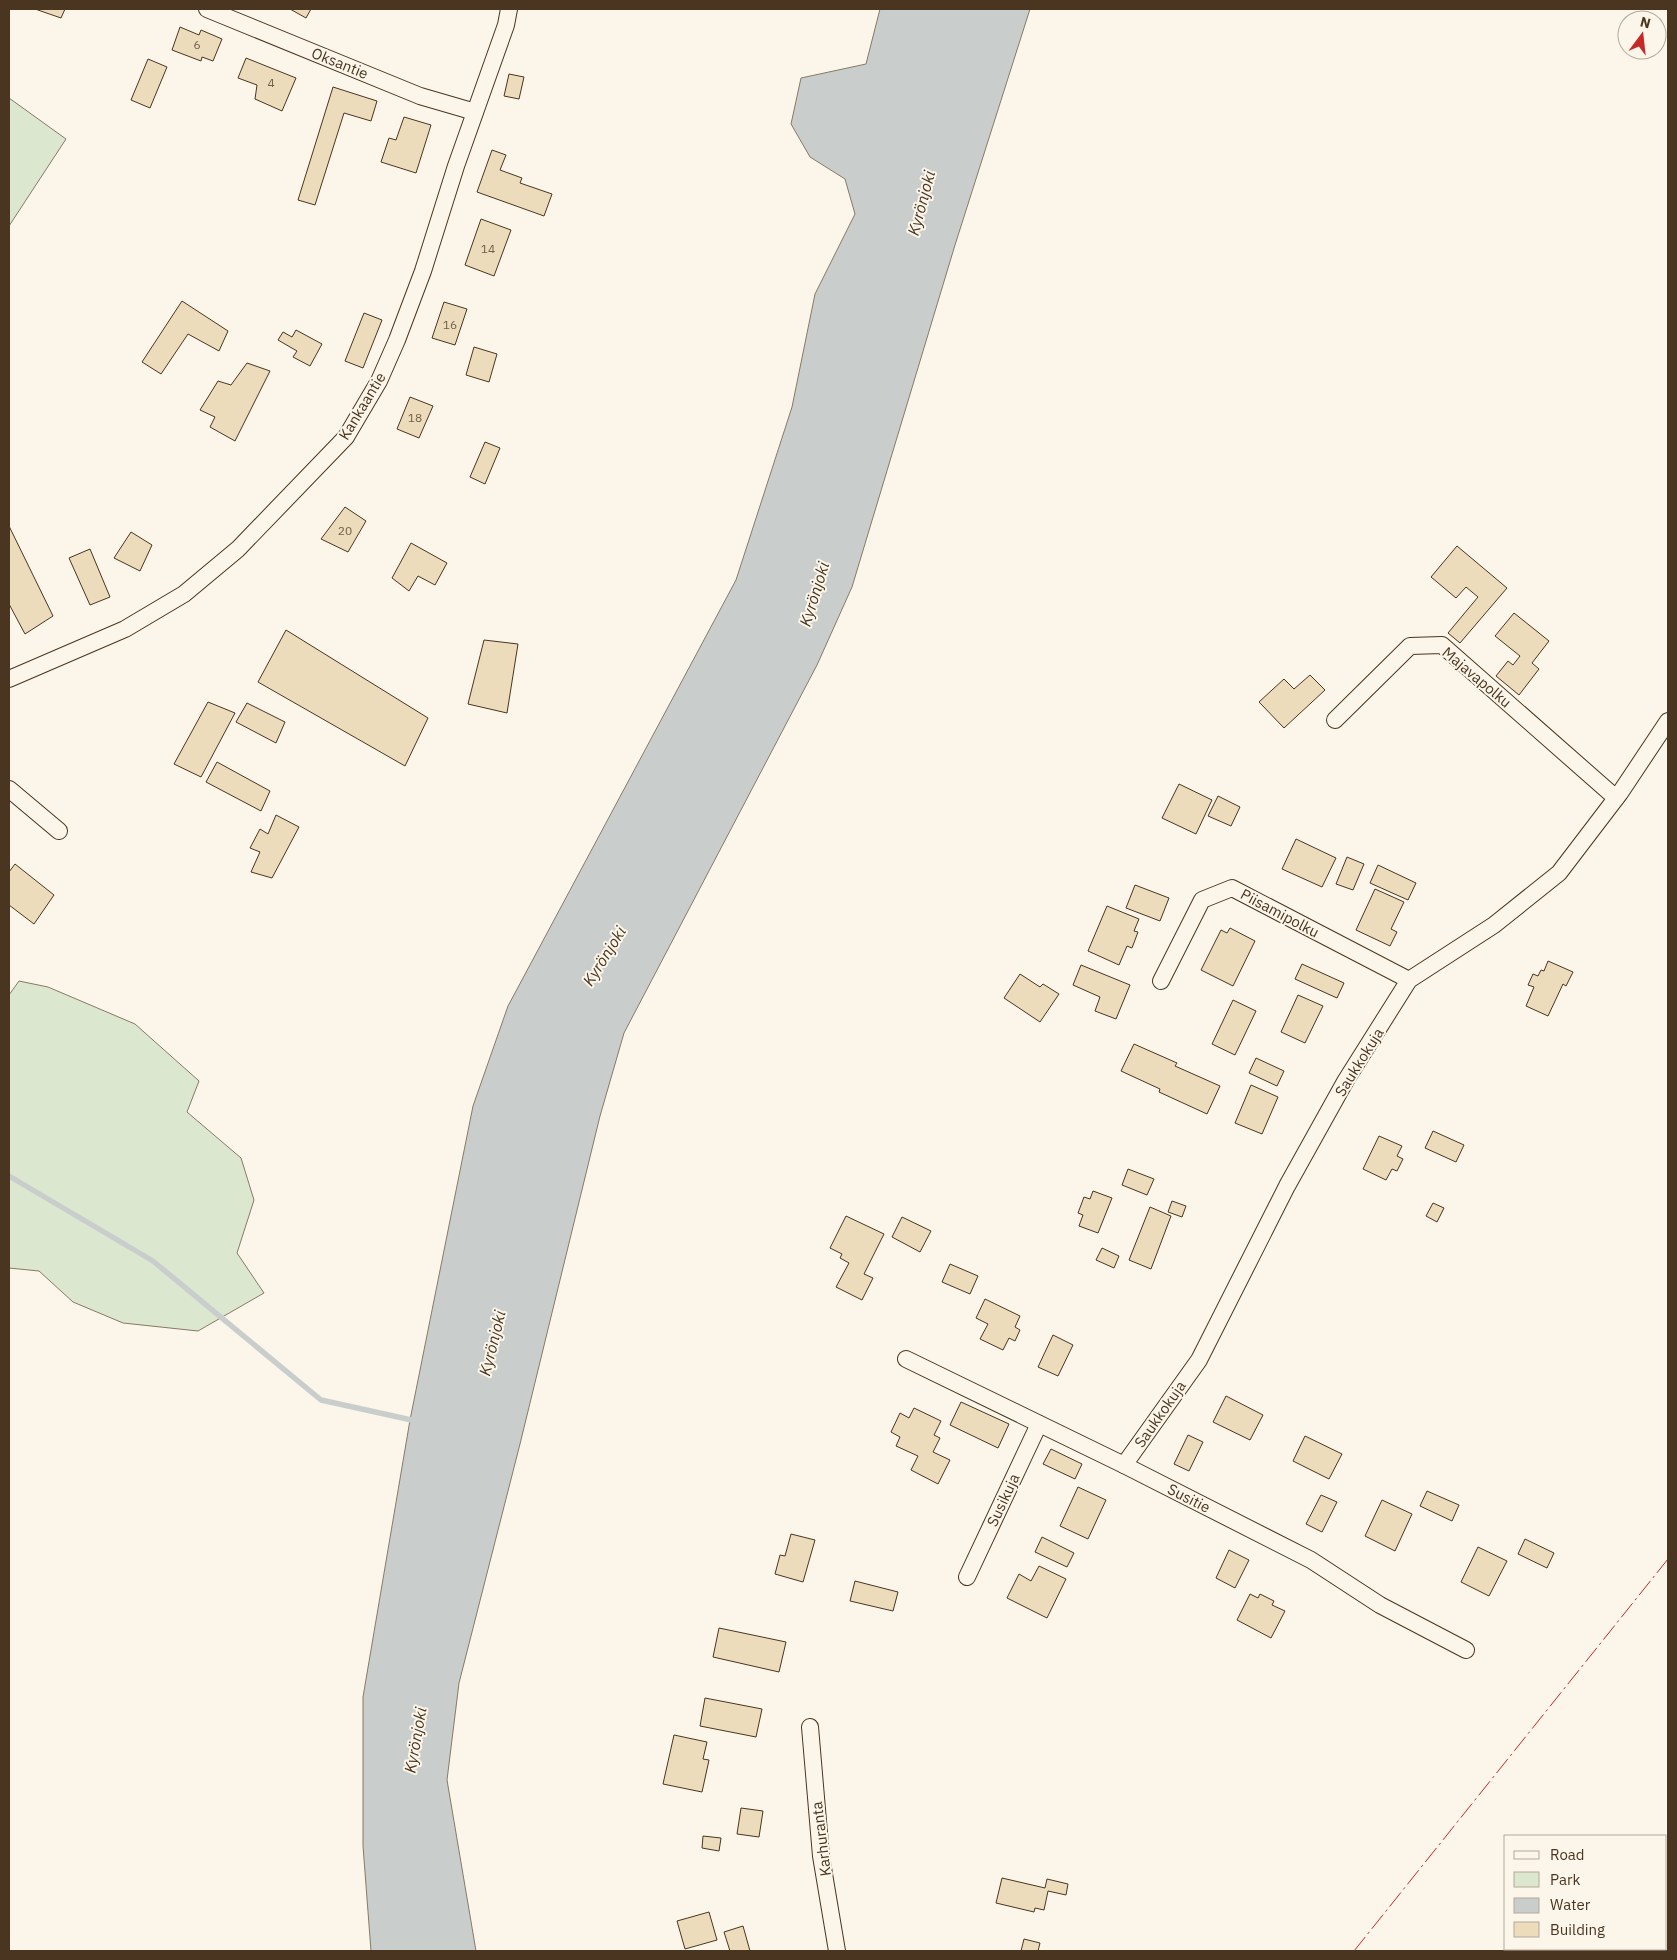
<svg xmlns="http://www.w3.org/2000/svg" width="1677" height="1960" viewBox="0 0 1677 1960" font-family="'IBM Plex Sans',sans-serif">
  <rect width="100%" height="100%" fill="#fbf6e9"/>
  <!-- green -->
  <g fill="#dce7d0" stroke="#887966">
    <polygon points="9,98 66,139 9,226"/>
    <polygon points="19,981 48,987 135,1024 199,1081 187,1112 241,1158 254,1200 237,1253 264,1293 198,1331 123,1323 73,1302 39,1271 9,1268 9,995"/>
  </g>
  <!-- water -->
  <polygon fill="#c9cecd" stroke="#887966" points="880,9 1030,9 955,245 852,587 817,665 624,1033 600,1116 520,1444 459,1683 447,1780 476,1951 371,1951 363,1846 363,1697 410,1420 473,1106 508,1006 736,580 792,407 815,294 855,214 845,179 810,157 791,124 801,78 866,64"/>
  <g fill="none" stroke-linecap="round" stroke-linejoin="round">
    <!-- stream -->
    <polyline stroke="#c9cecd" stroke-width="5.5" points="9,1176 153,1261 321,1400 416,1421"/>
  </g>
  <!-- building -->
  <g fill="#ecdcbc" stroke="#4a3520">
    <polygon points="35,9 65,9 61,18"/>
    <polygon points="290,9 311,9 306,18"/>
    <polygon points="180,27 199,35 201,30 222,39 213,61 202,57 201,61 172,50"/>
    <polygon points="246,58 296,78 282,111 255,99 257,85 238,78"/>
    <polygon points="148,59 167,67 150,108 131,100"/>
    <polygon points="509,74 524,77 519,99 504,96"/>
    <polygon points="333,87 377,101 371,121 344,113 315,205 298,200"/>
    <polygon points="404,117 431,125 416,173 381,162 389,138 396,140"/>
    <polygon points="492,150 506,155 500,170 522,178 520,183 552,194 544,216 477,192"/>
    <polygon points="481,219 511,230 494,276 465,265"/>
    <polygon points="182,301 228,331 219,351 188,334 161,374 142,362"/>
    <polygon points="444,302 467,309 455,345 432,338"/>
    <polygon points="364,313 382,320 363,368 345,361"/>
    <polygon points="296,330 322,344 310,366 293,357 297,351 278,340 283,332 292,337"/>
    <polygon points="474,347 497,354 489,382 466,375"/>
    <polygon points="247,363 270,371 235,441 210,427 215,417 200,410 218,381 231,385"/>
    <polygon points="410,397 433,406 419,438 397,429"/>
    <polygon points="485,442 500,448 485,484 470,477"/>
    <polygon points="345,507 366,521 348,552 321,539"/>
    <polygon points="9,526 53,616 25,634 9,604"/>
    <polygon points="131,532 152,545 140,571 114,558"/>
    <polygon points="411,543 447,563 435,585 418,576 409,591 392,578"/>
    <polygon points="1457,546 1507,588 1460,643 1448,633 1478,597 1466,587 1456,598 1431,577"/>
    <polygon points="90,549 110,597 90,605 69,558"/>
    <polygon points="1514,613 1549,641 1532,663 1539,669 1519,695 1496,676 1508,661 1513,665 1520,656 1495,636"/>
    <polygon points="286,630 428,718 405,766 258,682"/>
    <polygon points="484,640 518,644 507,713 468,704"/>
    <polygon points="1310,675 1325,690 1284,728 1259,702 1284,679 1294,689"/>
    <polygon points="208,702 235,713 201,777 174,764"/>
    <polygon points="247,703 285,722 276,743 236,722"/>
    <polygon points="217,762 270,791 261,811 206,782"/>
    <polygon points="1179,784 1212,800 1196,834 1162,818"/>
    <polygon points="1218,796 1240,807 1231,826 1208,816"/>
    <polygon points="276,815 299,827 272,878 251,872 260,852 250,848 260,829 268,834"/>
    <polygon points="1296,839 1336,858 1322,887 1282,869"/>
    <polygon points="1347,857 1364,864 1353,890 1336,884"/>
    <polygon points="15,864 54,895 34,924 9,905 9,872"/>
    <polygon points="1378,865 1416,883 1408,900 1370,883"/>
    <polygon points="1135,885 1169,898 1160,921 1126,908"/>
    <polygon points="1375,889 1404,902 1391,929 1397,932 1390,946 1356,930"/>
    <polygon points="1107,906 1139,919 1134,931 1138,932 1132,948 1127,946 1119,965 1088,951"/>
    <polygon points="1230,928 1255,941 1233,986 1201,970 1221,930 1227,933"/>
    <polygon points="1548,961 1573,972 1566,986 1563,984 1548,1016 1526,1006 1534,987 1528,985 1533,974 1538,976 1541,970 1544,971"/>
    <polygon points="1302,964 1344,983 1337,998 1295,979"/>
    <polygon points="1081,965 1130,985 1116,1019 1095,1011 1100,997 1073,985"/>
    <polygon points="1020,974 1040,987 1043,984 1059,994 1040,1022 1004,998"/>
    <polygon points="1298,995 1323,1006 1305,1043 1281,1032"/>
    <polygon points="1233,1000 1256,1011 1235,1055 1212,1044"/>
    <polygon points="1134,1044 1177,1063 1175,1066 1220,1086 1207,1114 1159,1092 1160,1089 1121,1071"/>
    <polygon points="1256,1058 1284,1071 1277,1086 1249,1073"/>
    <polygon points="1251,1085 1278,1097 1262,1134 1235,1123"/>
    <polygon points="1433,1131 1464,1145 1456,1162 1425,1148"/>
    <polygon points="1379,1136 1402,1146 1397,1156 1403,1159 1397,1171 1392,1169 1386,1180 1363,1169"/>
    <polygon points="1128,1169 1154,1179 1147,1195 1122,1185"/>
    <polygon points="1093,1191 1112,1198 1098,1233 1079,1226 1083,1215 1078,1213 1084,1197 1090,1199"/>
    <polygon points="1172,1201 1186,1206 1182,1217 1168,1212"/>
    <polygon points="1433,1203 1444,1208 1437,1222 1426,1216"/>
    <polygon points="1150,1207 1171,1216 1151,1269 1129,1260"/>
    <polygon points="846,1216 884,1234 864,1274 873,1278 862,1300 836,1287 849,1263 840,1258 842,1254 830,1248"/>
    <polygon points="902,1217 931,1231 920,1252 892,1237"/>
    <polygon points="1102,1248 1119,1256 1114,1268 1096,1260"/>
    <polygon points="950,1264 978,1276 970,1294 942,1282"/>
    <polygon points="985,1299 1020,1316 1015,1327 1020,1330 1015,1341 1009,1338 1003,1350 980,1339 988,1324 976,1318"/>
    <polygon points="1053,1335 1073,1345 1058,1376 1038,1367"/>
    <polygon points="1226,1396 1263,1415 1250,1440 1213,1422"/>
    <polygon points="961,1402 1009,1424 998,1448 950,1425"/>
    <polygon points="914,1408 941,1421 934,1435 940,1438 933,1452 950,1460 938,1484 911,1470 918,1456 896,1446 900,1437 891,1432 900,1413 909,1418"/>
    <polygon points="1188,1435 1203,1442 1189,1471 1174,1464"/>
    <polygon points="1305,1436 1342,1454 1329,1479 1293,1461"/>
    <polygon points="1051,1449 1082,1464 1075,1479 1043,1464"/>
    <polygon points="1078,1487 1106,1500 1088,1539 1060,1526"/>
    <polygon points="1427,1491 1459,1505 1452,1521 1420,1506"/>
    <polygon points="1321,1495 1337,1502 1322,1532 1306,1524"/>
    <polygon points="1382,1500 1412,1514 1395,1551 1365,1536"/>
    <polygon points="791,1534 815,1540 803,1582 775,1574 780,1555 785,1556"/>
    <polygon points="1042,1537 1074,1553 1067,1567 1035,1552"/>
    <polygon points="1525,1539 1554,1553 1547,1568 1518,1554"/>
    <polygon points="1478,1547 1507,1561 1489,1596 1461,1582"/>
    <polygon points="1229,1550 1249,1560 1235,1588 1216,1578"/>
    <polygon points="1039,1566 1066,1579 1047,1618 1007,1598 1019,1574 1031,1581"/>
    <polygon points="855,1581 898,1592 893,1611 850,1601"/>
    <polygon points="1250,1594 1258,1598 1260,1594 1274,1601 1272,1605 1285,1611 1271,1638 1237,1620"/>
    <polygon points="719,1628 786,1642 779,1672 713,1657"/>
    <polygon points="705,1698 762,1709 756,1737 700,1726"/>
    <polygon points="674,1735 707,1742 703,1759 709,1760 702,1792 663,1784"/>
    <polygon points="741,1808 763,1811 759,1837 737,1834"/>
    <polygon points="703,1836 721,1838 719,1851 702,1848"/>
    <polygon points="1002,1878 1045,1888 1047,1879 1068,1884 1066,1895 1048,1891 1044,1910 1035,1908 1034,1912 996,1903"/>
    <polygon points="709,1912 717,1940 685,1949 677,1921"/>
    <polygon points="743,1926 750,1951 730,1951 724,1932"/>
    <polygon points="1024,1939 1040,1943 1038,1951 1021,1951"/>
  </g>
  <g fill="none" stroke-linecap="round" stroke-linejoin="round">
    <!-- street casing -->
    <g stroke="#4a3520" stroke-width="18">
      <g id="street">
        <polyline points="207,9 420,96 475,112"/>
        <polyline points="9,679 125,629 184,594 238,549 346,437 379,381 397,340 423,271 456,166 506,25 509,9"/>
        <polyline points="1335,720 1410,646 1442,645 1616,798"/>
        <polyline points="9,789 59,831"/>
        <polyline points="1161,981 1202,900 1232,888 1409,980"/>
        <polyline points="906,1359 1124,1465 1311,1560 1380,1605 1466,1650"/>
        <polyline points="1124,1465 1199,1360 1287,1186 1346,1080 1409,980 1494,925 1559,873 1620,793 1668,721"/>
        <polyline points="967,1577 1039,1424"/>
        <polyline points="810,1727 821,1856 837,1951"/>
      </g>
    </g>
    <!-- street -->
    <use href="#street" stroke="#fbf6e9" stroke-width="16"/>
    <!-- power -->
    <polyline stroke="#c62828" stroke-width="1" stroke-dasharray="18 4 2.5 4" stroke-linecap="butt" points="1354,1951 1668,1559"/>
  </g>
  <g text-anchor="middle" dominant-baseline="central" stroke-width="4" stroke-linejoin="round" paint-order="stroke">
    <!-- number labels -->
    <g font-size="12" fill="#725f47">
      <text x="197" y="44">6</text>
      <text x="271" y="82">4</text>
      <text x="488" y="248">14</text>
      <text x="450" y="324">16</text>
      <text x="415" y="417">18</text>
      <text x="345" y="530">20</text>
    </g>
    <!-- street labels -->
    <g font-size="15" fill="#4a3520" stroke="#fbf6e9">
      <text transform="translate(340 63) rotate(22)">Oksantie</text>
      <text transform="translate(362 406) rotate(-59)">Kankaantie</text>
      <text transform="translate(1477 677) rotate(40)">Majavapolku</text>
      <text transform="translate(1280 913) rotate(28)">Piisamipolku</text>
      <text transform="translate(1359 1062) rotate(-58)">Saukkokuja</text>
      <text transform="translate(1160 1414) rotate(-55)">Saukkokuja</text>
      <text transform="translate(1189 1498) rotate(27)">Susitie</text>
      <text transform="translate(1003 1500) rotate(-65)">Susikuja</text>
      <text transform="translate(821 1839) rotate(-97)">Karhuranta</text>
    </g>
    <!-- water labels -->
    <g font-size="16" font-style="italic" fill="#4a3520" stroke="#fbf6e9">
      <text transform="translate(921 203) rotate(-75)">Kyrönjoki</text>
      <text transform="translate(814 594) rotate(-73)">Kyrönjoki</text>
      <text transform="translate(604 956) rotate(-58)">Kyrönjoki</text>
      <text transform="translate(492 1343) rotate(-76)">Kyrönjoki</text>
      <text transform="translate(415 1740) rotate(-80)">Kyrönjoki</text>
    </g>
  </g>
  <!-- border -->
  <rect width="1677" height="1960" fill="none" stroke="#4a3520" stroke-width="20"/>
  <!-- legend -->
  <rect x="1504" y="1835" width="162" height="115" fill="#fbf6e9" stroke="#b4a999"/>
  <rect x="1514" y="1851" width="25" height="8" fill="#fbf6e9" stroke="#b4a999"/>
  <text x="1550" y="1860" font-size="15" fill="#4a3520">Road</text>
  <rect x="1514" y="1872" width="25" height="15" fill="#dce7d0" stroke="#b4a999"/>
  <text x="1550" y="1885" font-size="15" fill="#4a3520">Park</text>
  <rect x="1514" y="1898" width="25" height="15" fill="#c9cecd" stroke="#b4a999"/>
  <text x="1550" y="1910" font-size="15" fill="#4a3520">Water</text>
  <rect x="1514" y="1922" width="25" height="15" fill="#ecdcbc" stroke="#b4a999"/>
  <text x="1550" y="1935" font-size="15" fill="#4a3520">Building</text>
  <!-- north arrow -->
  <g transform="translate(1642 35) rotate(15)"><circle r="24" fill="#fbf6e9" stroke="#b4a999"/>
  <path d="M0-4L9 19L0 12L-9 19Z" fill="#c62828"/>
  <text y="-8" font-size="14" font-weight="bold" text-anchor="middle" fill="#4a3520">N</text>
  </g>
</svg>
